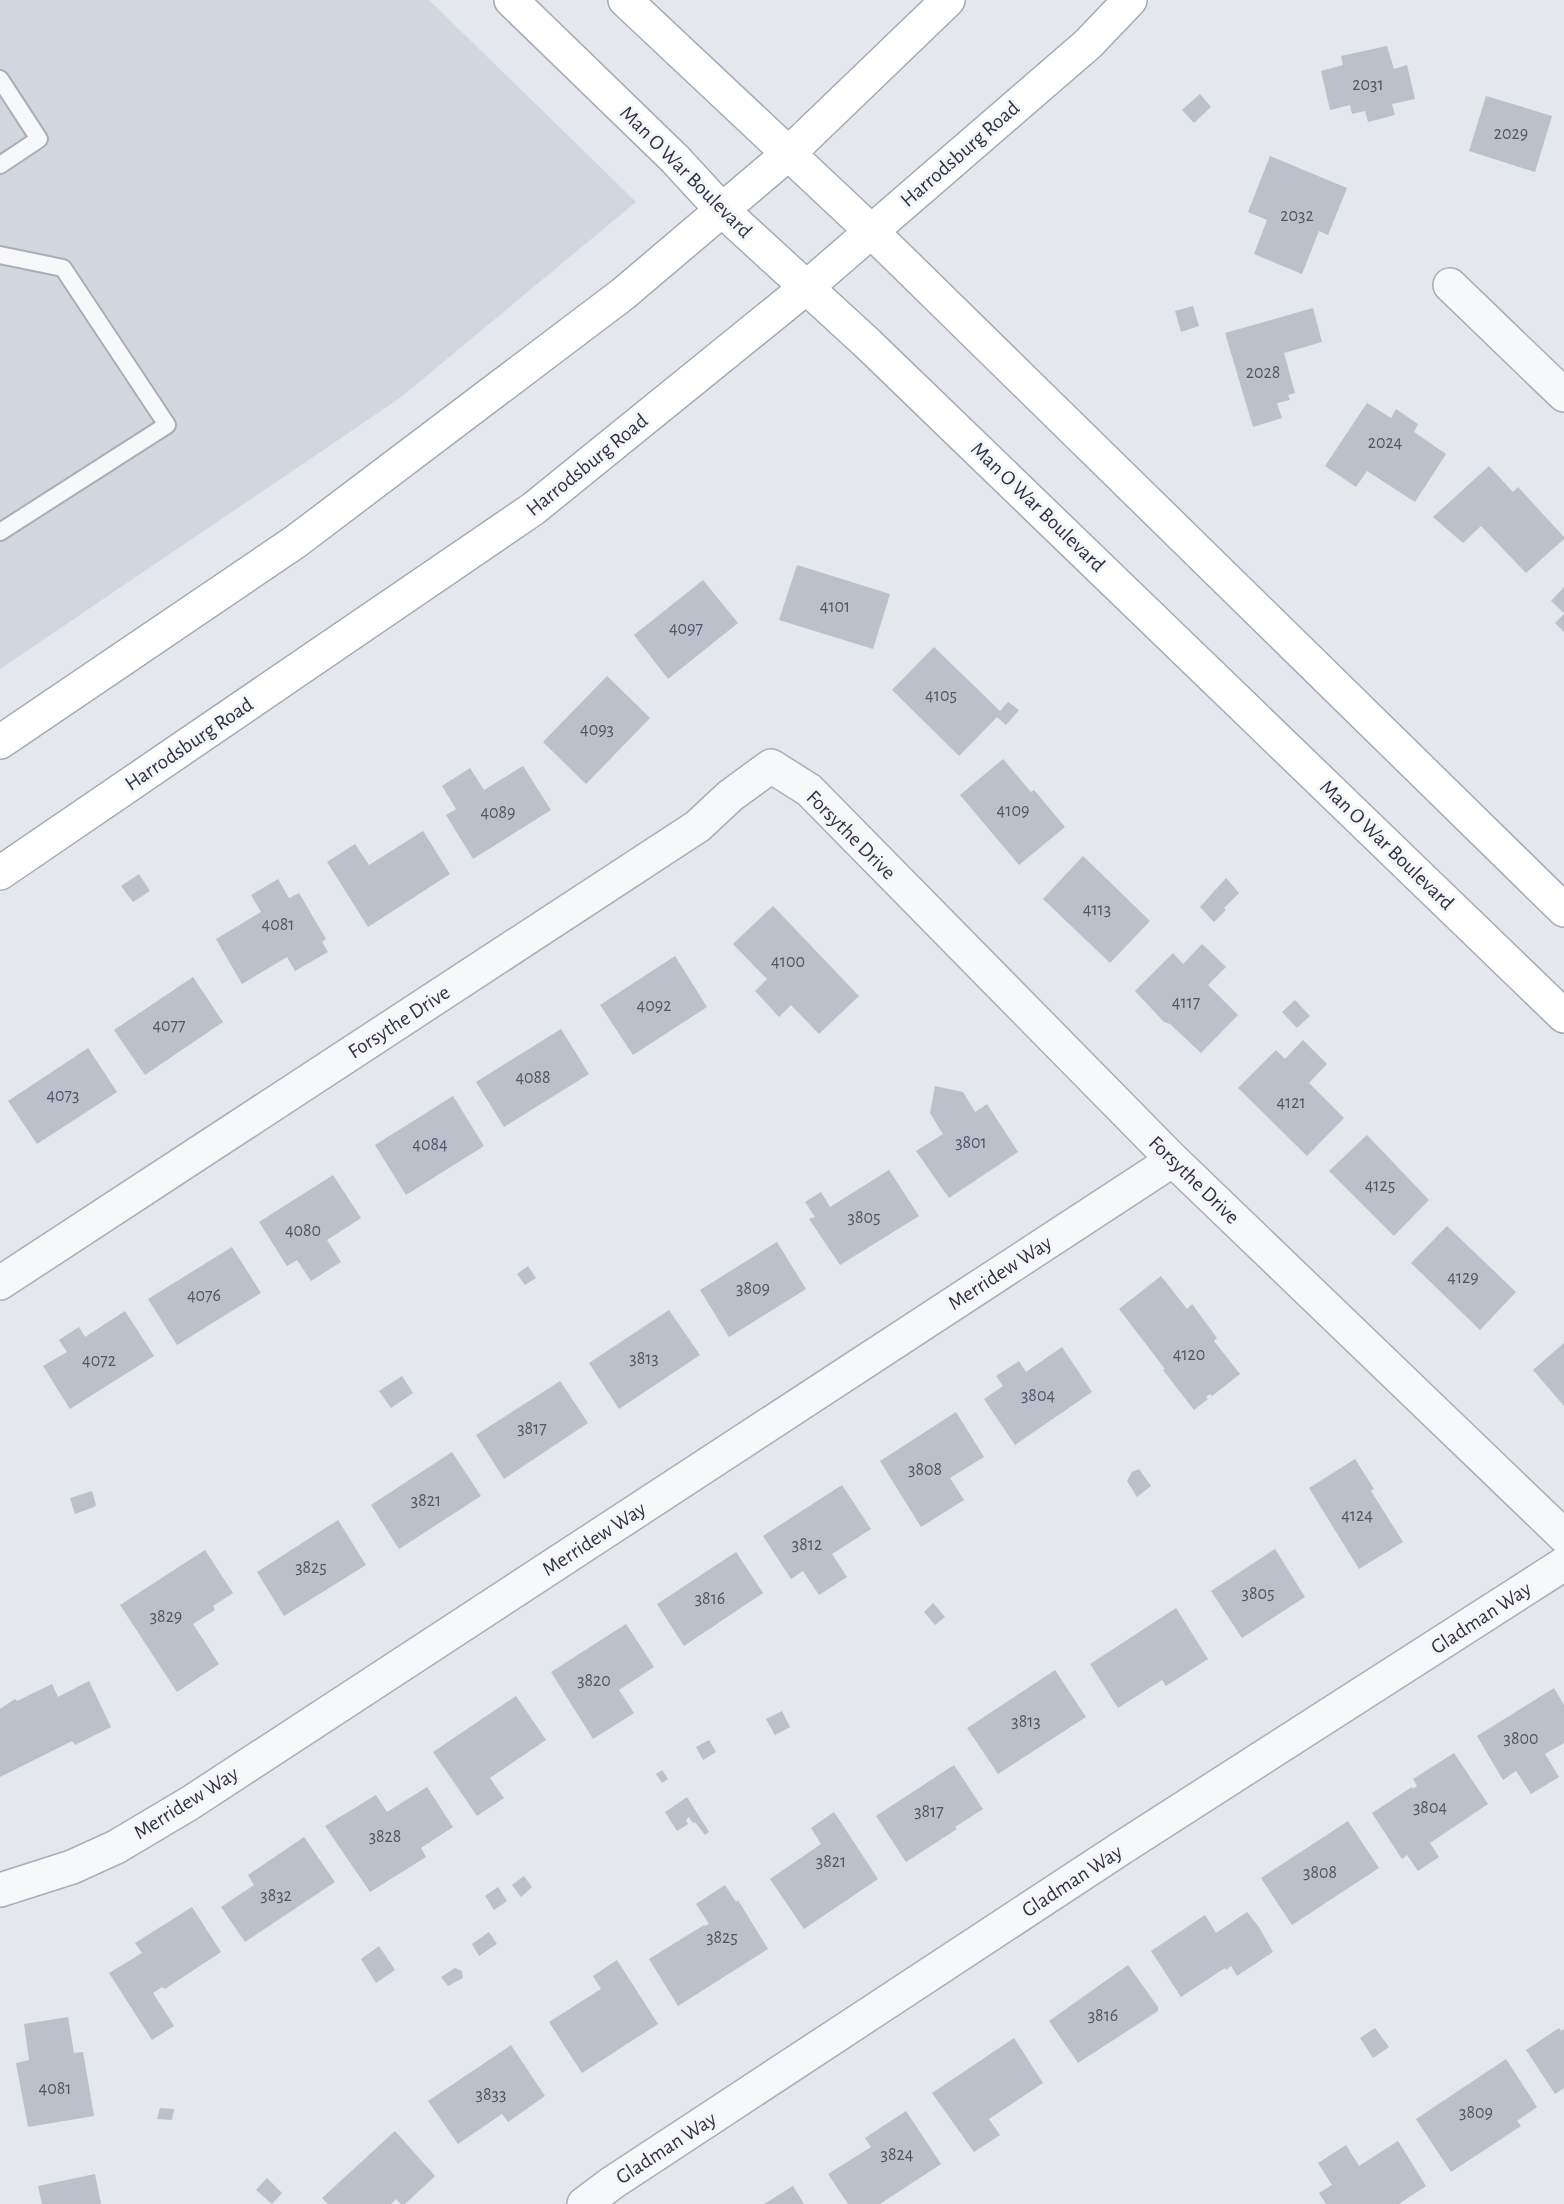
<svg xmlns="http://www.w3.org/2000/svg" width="1564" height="2204" viewBox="0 0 1564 2204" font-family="'Alegreya Sans',sans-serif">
  <rect width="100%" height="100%" fill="#e4e7ec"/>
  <!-- built -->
  <polygon fill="#d2d6de" points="0,0 429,0 636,202 400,398 0,669"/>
  <!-- building -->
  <g fill="#bbc0ca">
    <polygon points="1387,46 1394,69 1407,65 1415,99 1392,104 1395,115 1368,122 1365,111 1352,114 1350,105 1330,110 1321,71 1343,65 1341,56"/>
    <polygon points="1200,94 1211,107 1194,123 1182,110"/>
    <polygon points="1486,96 1552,116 1535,172 1469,151"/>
    <polygon points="1270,156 1347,188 1328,235 1319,231 1302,274 1254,254 1267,220 1248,212"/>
    <polygon points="1193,306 1199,326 1181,332 1175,311"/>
    <polygon points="1313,308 1322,342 1284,353 1295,393 1288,395 1290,400 1277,403 1282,418 1253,427 1225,333"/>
    <polygon points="1367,403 1391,418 1396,409 1418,424 1414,432 1446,454 1415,502 1367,471 1356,487 1325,466"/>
    <polygon points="1489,466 1513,492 1518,487 1564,537 1564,539 1526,573 1481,526 1463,543 1433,517"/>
    <polygon points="797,565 890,594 873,649 779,620"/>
    <polygon points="703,580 738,623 668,679 634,635"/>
    <polygon points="1564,587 1564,613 1551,601"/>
    <polygon points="1564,614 1564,632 1555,623"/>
    <polygon points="934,647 1000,711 1008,702 1019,710 1006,725 997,717 959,756 892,690"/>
    <polygon points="607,676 650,718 586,784 543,742"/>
    <polygon points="1003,759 1031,792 1034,790 1065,827 1019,865 960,795"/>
    <polygon points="523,766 551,810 473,859 446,815 456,809 442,786 470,768 484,790"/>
    <polygon points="423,831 450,874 368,927 327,862 355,844 369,865"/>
    <polygon points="1083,856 1150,921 1110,963 1043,899"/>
    <polygon points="139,874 150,891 133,902 121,886"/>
    <polygon points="1226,878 1239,893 1224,908 1226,910 1214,922 1200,907"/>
    <polygon points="278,879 289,898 299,893 326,939 322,942 328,952 295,971 287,957 242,984 216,939 261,912 251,895"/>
    <polygon points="773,906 859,996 819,1034 791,1005 779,1017 755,991 767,979 733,944"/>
    <polygon points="1202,944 1226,967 1208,985 1238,1015 1201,1053 1170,1024 1164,1022 1135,991 1173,953 1183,964"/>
    <polygon points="675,956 707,1007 633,1055 600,1005"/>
    <polygon points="193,977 223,1022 145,1075 114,1030"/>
    <polygon points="1295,1000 1310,1016 1297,1028 1282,1012"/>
    <polygon points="561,1029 589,1074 504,1127 476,1082"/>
    <polygon points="1303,1040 1327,1064 1309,1083 1344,1118 1307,1156 1238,1088 1276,1050 1285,1059"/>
    <polygon points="88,1048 117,1092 37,1144 8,1101"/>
    <polygon points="935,1086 963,1092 975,1112 987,1104 1018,1152 949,1198 916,1151 943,1134 930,1113"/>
    <polygon points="453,1096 484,1146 406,1195 375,1145"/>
    <polygon points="1367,1135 1429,1200 1394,1236 1329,1171"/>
    <polygon points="889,1170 919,1216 840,1265 809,1219 815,1217 805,1202 821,1192 830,1207"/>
    <polygon points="333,1175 361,1218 327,1240 341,1262 311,1281 297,1260 287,1266 259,1222"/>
    <polygon points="1447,1226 1516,1292 1480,1330 1411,1263"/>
    <polygon points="777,1242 806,1289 729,1337 700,1290"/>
    <polygon points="232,1247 261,1293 177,1345 148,1299"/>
    <polygon points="528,1266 536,1278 525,1285 517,1274"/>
    <polygon points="1161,1276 1187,1309 1192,1304 1217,1338 1214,1341 1240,1374 1212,1396 1210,1394 1206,1397 1208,1399 1194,1410 1163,1370 1165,1369 1119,1309"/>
    <polygon points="669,1310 700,1355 619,1409 589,1363"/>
    <polygon points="125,1311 154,1356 70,1409 43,1366 67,1352 59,1340 79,1327 85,1337"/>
    <polygon points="1564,1343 1564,1406 1533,1370"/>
    <polygon points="1062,1347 1092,1392 1015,1445 984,1399 1003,1386 996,1376 1019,1361 1026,1372"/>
    <polygon points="402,1376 413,1393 391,1408 379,1391"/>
    <polygon points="560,1381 588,1423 504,1479 476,1435"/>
    <polygon points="956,1412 984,1457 950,1478 964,1500 921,1527 880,1461"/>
    <polygon points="452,1452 481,1496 399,1549 371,1505"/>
    <polygon points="1355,1459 1374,1489 1371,1491 1403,1542 1359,1569 1309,1488"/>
    <polygon points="1139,1469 1151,1486 1137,1497 1127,1481 1132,1472"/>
    <polygon points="842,1485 871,1529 832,1554 847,1577 819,1595 803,1571 791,1579 763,1536"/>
    <polygon points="92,1491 96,1505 94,1507 75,1514 70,1498"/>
    <polygon points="338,1520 366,1565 284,1616 257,1572"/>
    <polygon points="1275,1549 1305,1597 1242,1638 1211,1591"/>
    <polygon points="205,1550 233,1593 213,1606 215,1610 193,1624 219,1664 177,1692 120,1605"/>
    <polygon points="736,1552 763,1593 684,1646 657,1604"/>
    <polygon points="933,1603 945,1617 935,1625 924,1612"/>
    <polygon points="1176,1608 1208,1659 1166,1686 1162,1680 1118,1708 1090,1664"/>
    <polygon points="626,1624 654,1667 619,1690 634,1713 593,1739 551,1672"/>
    <polygon points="1055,1670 1086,1717 998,1774 967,1728"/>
    <polygon points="89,1681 111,1727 75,1745 72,1741 0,1777 0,1709 15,1699 17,1701 52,1684 58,1697"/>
    <polygon points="1554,1688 1564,1705 1564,1743 1545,1754 1559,1777 1531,1794 1516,1771 1503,1780 1477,1736"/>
    <polygon points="516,1696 546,1740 490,1778 504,1798 477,1816 433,1752"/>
    <polygon points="782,1711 790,1727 775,1735 766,1719"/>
    <polygon points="709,1740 716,1752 703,1760 696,1747"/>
    <polygon points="1454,1753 1488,1804 1430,1843 1439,1857 1418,1871 1407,1855 1402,1859 1372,1813 1412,1787 1413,1789 1417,1786 1413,1779"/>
    <polygon points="954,1765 983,1809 955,1827 957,1829 906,1862 876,1816"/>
    <polygon points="662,1770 668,1779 662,1783 656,1774"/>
    <polygon points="427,1787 453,1827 421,1848 426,1857 370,1892 325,1826 376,1795 387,1812"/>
    <polygon points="687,1797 709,1832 705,1835 695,1822 693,1823 689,1817 686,1820 688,1824 677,1831 665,1812"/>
    <polygon points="834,1812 878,1879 804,1929 770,1879 821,1844 811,1828"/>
    <polygon points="1348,1821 1379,1868 1292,1925 1261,1878"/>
    <polygon points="304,1837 335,1882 245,1942 221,1907 254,1885 248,1875"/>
    <polygon points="524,1876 532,1887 521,1897 512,1885"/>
    <polygon points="725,1885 736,1902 738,1900 768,1949 678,2006 649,1959 704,1925 705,1926 709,1924 696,1904"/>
    <polygon points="498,1887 507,1901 494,1910 485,1896"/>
    <polygon points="192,1907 221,1952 165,1989 162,1987 153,1993 174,2026 152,2040 109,1973 142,1953 135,1943"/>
    <polygon points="1247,1912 1259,1927 1273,1952 1237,1976 1231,1966 1226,1970 1225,1968 1181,1997 1151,1951 1205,1915 1216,1933"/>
    <polygon points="489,1932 497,1944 479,1956 472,1944"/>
    <polygon points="379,1946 395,1970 376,1983 361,1959"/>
    <polygon points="617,1960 658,2024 582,2073 549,2022 601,1989 593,1976"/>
    <polygon points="1128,1965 1158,2007 1158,2011 1078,2063 1049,2021"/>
    <polygon points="455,1968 462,1971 463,1978 448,1986 441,1977"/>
    <polygon points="68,2017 74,2053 83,2052 94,2116 28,2127 16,2063 29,2060 24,2024"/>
    <polygon points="1375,2028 1389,2047 1373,2058 1360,2038"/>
    <polygon points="1559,2028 1561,2031 1564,2029 1564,2088 1555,2094 1526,2050"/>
    <polygon points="1014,2038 1043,2083 989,2119 1000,2135 974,2152 932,2093"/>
    <polygon points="511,2045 545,2096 508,2122 502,2114 458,2144 428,2101"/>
    <polygon points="1506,2059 1537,2107 1517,2121 1521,2126 1451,2172 1416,2119"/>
    <polygon points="160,2108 174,2109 172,2120 157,2119"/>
    <polygon points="906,2111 941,2164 880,2204 848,2204 828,2174 871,2147 865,2138"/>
    <polygon points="395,2131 435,2176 405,2204 401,2204 396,2199 391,2204 328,2204 322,2198"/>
    <polygon points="1398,2141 1426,2186 1399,2204 1326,2204 1319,2193 1332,2185 1318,2163 1346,2145 1359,2166"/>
    <polygon points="95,2174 101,2204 42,2204 38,2186"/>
    <polygon points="267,2178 282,2193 272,2204 256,2190"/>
    <polygon points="793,2186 804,2204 764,2204"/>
  </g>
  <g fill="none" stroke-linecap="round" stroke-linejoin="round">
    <!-- lane casing -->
    <g stroke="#a9aeb7" stroke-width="20">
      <g id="lane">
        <polyline points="0,79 39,139 0,165"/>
        <polyline points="0,255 63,268 167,425 0,532"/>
      </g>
    </g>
    <!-- street casing -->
    <g stroke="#a9aeb7" stroke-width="36">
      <g id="street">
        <polyline points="1450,285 1564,395"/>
        <polyline points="0,1283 698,826 730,796 771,766 809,790 1173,1160 1564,1536"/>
        <polyline points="0,1890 72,1867 116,1847 190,1803 1173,1160"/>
        <polyline points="584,2204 612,2183 1123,1847 1564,1564"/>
      </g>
    </g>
    <!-- primary casing -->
    <g stroke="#a3abb8" stroke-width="36">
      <g id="primary">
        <polyline points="511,0 675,159 722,210 867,343 1564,1016"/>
        <polyline points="625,0 871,231 1564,910"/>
        <polyline points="0,742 295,542 623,294 788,154 948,0"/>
        <polyline points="0,873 533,509 807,287 1088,44 1130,0"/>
      </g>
    </g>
    <!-- lane -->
    <use href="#lane" stroke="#f7f8fa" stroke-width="16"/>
    <!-- street -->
    <use href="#street" stroke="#f7f8fa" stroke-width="33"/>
    <!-- primary -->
    <use href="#primary" stroke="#fff" stroke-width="33"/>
  </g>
  <g text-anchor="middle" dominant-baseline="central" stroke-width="6" stroke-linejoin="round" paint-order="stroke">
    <!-- number labels -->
    <g font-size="18" fill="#4f5766">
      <text x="1368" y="85">2031</text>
      <text x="1511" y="134">2029</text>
      <text x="1297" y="216">2032</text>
      <text x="1263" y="373">2028</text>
      <text x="1385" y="443">2024</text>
      <text x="835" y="607">4101</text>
      <text x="686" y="629">4097</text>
      <text x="941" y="696">4105</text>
      <text x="597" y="730">4093</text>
      <text x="1013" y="811">4109</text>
      <text x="498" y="813">4089</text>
      <text x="1097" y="910">4113</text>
      <text x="278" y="925">4081</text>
      <text x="788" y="962">4100</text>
      <text x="1186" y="1003">4117</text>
      <text x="654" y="1006">4092</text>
      <text x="169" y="1026">4077</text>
      <text x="533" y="1078">4088</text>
      <text x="63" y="1096">4073</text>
      <text x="1291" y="1103">4121</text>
      <text x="971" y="1143">3801</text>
      <text x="430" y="1145">4084</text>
      <text x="1380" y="1186">4125</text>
      <text x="864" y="1218">3805</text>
      <text x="303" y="1231">4080</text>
      <text x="1463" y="1278">4129</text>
      <text x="753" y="1289">3809</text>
      <text x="204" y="1296">4076</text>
      <text x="1189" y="1355">4120</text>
      <text x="644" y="1359">3813</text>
      <text x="99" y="1361">4072</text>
      <text x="1038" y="1396">3804</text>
      <text x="532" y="1429">3817</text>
      <text x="925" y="1470">3808</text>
      <text x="426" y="1501">3821</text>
      <text x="1357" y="1516">4124</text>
      <text x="807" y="1545">3812</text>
      <text x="311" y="1568">3825</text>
      <text x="1258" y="1594">3805</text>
      <text x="710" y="1599">3816</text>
      <text x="166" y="1617">3829</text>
      <text x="594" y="1681">3820</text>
      <text x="1026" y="1722">3813</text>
      <text x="1521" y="1739">3800</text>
      <text x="1430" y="1808">3804</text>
      <text x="929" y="1812">3817</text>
      <text x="385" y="1837">3828</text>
      <text x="831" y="1862">3821</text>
      <text x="1320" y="1873">3808</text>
      <text x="276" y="1896">3832</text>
      <text x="722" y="1938">3825</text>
      <text x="1103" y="2016">3816</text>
      <text x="55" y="2089">4081</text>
      <text x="491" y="2095">3833</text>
      <text x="1476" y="2113">3809</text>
      <text x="897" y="2155">3824</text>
    </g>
    <!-- street labels -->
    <g font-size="21" fill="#2b3445" stroke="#f4f6f9">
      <text transform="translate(960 154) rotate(-41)">Harrodsburg Road</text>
      <text transform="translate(686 172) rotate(45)">Man O War Boulevard</text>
      <text transform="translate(587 465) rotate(-39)">Harrodsburg Road</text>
      <text transform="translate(1038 507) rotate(44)">Man O War Boulevard</text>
      <text transform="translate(189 744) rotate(-34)">Harrodsburg Road</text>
      <text transform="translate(851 835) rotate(45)">Forsythe Drive</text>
      <text transform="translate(1387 845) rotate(44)">Man O War Boulevard</text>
      <text transform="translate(399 1022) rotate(-33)">Forsythe Drive</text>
      <text transform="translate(1194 1180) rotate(44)">Forsythe Drive</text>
      <text transform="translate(1000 1273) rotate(-33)">Merridew Way</text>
      <text transform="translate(594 1539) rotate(-33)">Merridew Way</text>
      <text transform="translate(1481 1618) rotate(-33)">Gladman Way</text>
      <text transform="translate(186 1803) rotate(-32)">Merridew Way</text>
      <text transform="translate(1072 1881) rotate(-33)">Gladman Way</text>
      <text transform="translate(666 2148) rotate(-33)">Gladman Way</text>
    </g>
  </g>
</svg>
